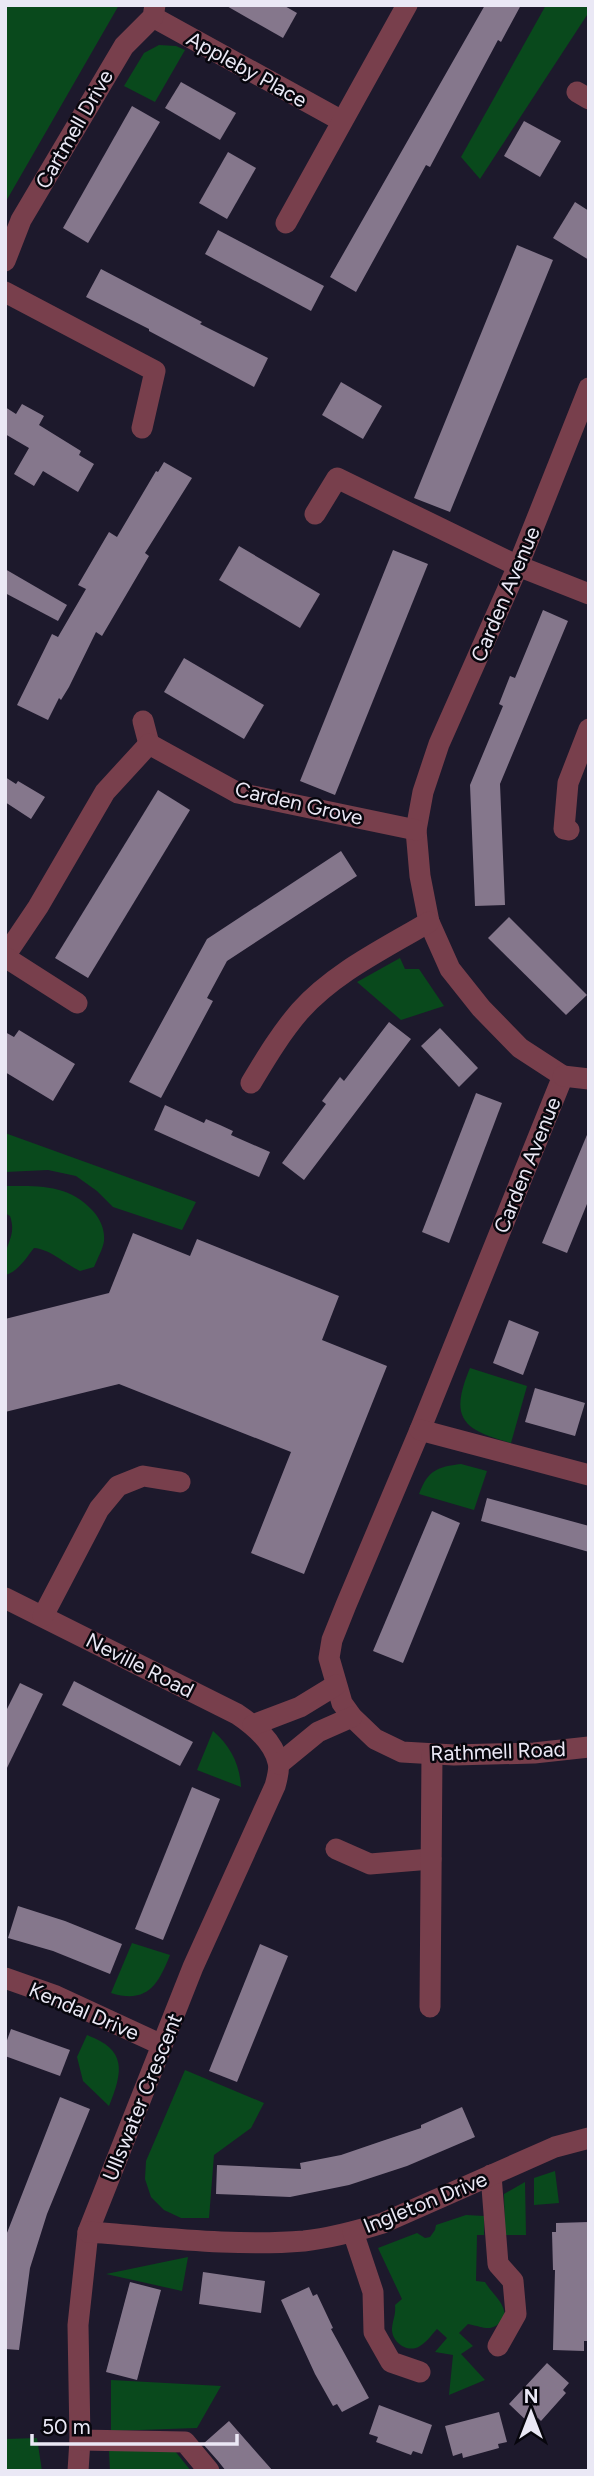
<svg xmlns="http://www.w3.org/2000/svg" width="594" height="2476" viewBox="0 0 594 2476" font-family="Figtree,sans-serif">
  <rect width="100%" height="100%" fill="#1d192c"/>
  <!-- green -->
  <g fill="#09491c">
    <polygon points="5,5 119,5 5,203"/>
    <polygon points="546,5 589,5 589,12 480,179 461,157"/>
    <polygon points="159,45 176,46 185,50 155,102 124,86 144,53"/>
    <polygon points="400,958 405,969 419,969 444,1006 401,1020 357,982"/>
    <polygon points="5,1133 196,1202 182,1230 113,1207 97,1191 76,1176 48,1170 5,1172"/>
    <path d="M5 1186C38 1186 69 1184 93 1211 100 1219 105 1229 104 1241 103 1249 97 1259 94 1267L80 1271C65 1264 50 1249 34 1248 26 1258 18 1272 5 1275 5 1269 4 1262 5 1256 8 1240 16 1234 10 1216L5 1213Z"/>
    <path d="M470 1368 527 1386 511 1443C462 1430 449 1418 470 1368Z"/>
    <path d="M461 1464 487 1471 474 1510 419 1494C428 1470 437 1467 461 1464Z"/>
    <path d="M213 1731C230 1745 240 1765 241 1787L197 1770Z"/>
    <path d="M132 1943 170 1955C158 1985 147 2004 111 1993Z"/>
    <path d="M87 2035C127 2050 123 2071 109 2106L83 2081 77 2057Z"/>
    <polygon points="185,2070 264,2103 251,2128 214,2155 209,2218 181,2218 164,2210 151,2197 145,2179 146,2161"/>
    <polygon points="555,2171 559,2203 534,2205 534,2178"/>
    <polygon points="525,2182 526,2235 505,2235 504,2194"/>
    <path d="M466 2215 484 2216V2235H477L476 2281 485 2282C492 2294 505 2302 505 2317 492 2333 487 2328 468 2324L459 2333 473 2346 461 2354 485 2380 449 2395 453 2355 435 2352 447 2338 437 2329C432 2334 427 2342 420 2346 408 2354 391 2342 392 2328 393 2319 396 2315 395 2305L402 2299 378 2248 417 2233 425 2238 430 2237 435 2230 436 2225Z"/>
    <polygon points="188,2257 182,2291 106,2274"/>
    <polygon points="111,2380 221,2386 197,2428 111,2431"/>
    <polygon points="37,2438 42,2471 5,2471 5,2439"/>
    <polygon points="109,2451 175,2451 191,2471 110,2471"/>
  </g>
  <!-- building -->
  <g fill="#85778c">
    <polygon points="225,5 283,5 297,13 283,38"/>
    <polygon points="485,5 521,5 501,42 498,40 430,167 426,165 356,292 330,277"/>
    <polygon points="181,82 236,113 220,140 165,108"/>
    <polygon points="132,106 160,122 88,243 63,228"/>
    <polygon points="524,121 561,141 540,177 504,156"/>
    <polygon points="228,152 256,168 227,219 199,203"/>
    <polygon points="575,202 589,211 589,260 553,238"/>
    <polygon points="218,230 324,286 311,311 205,254"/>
    <polygon points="517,245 553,260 450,512 414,498"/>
    <polygon points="101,269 202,322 200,324 268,358 254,387 149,331 149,329 86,297"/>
    <polygon points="341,382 382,406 363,439 322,415"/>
    <polygon points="22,404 44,416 39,425 81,451 79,455 94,464 78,492 43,471 34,486 14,474 29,448 5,434 5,407 16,414"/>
    <polygon points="164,462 192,478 145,553 149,556 102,636 96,632 69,687 61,700 59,698 48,720 17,705 52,634 58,637 86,589 78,585 109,532 117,537 156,471 158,472"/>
    <polygon points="239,546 320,594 300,628 219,580"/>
    <polygon points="393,550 428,564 335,795 300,781"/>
    <polygon points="5,569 67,605 58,621 5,593"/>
    <polygon points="543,610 568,621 500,784 505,905 475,906 470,785 503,706 499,704 510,676 515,678"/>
    <polygon points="184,658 264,705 244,739 164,692"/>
    <polygon points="5,777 16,784 18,781 45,797 31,819 5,802"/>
    <polygon points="158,790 190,810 88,978 55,958"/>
    <polygon points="341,851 357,876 227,961 207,998 213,1001 161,1098 129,1082 207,939"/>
    <polygon points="509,917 587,995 566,1015 488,938"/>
    <polygon points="389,1022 411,1039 304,1180 282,1163 326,1104 322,1101 340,1077 344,1081"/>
    <polygon points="440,1028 478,1068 459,1087 421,1046"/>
    <polygon points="19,1030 75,1064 53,1101 5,1072 5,1032 14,1037"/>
    <polygon points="476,1093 502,1103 449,1243 422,1232"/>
    <polygon points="165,1105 204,1123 206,1119 220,1125 233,1131 231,1135 270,1152 259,1177 154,1130"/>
    <polygon points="589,1130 589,1199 567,1253 542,1243"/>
    <polygon points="133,1233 190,1256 197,1239 339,1296 322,1340 387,1366 304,1574 251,1553 291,1452 119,1384 5,1412 5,1319 109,1293"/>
    <polygon points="509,1320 539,1332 523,1375 493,1363"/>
    <polygon points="535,1388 585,1403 575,1436 525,1422"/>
    <polygon points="487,1498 589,1526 589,1552 481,1521"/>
    <polygon points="432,1511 460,1523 403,1663 373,1651"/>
    <polygon points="74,1681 193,1742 180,1766 62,1705"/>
    <polygon points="20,1683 43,1694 5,1772 5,1713"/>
    <polygon points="192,1787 220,1799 163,1940 135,1929"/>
    <polygon points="18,1906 65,1921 122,1944 110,1974 53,1951 8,1938"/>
    <polygon points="260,1944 288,1956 237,2082 209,2071"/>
    <polygon points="11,2029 70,2050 60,2076 5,2056 5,2046"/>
    <polygon points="60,2097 90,2109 47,2214 30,2268 19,2350 5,2349 5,2238"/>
    <polygon points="462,2107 475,2137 407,2166 349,2185 290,2197 216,2194 217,2165 301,2169 300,2163 341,2155 382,2141 421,2128 421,2125"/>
    <polygon points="589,2222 589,2341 584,2341 584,2351 553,2350 555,2270 553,2270 552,2232 556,2232 556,2223"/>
    <polygon points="203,2272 265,2281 261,2313 199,2304"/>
    <polygon points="130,2282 161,2290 137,2380 106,2372"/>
    <polygon points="309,2287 313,2296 317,2294 333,2328 331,2329 369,2398 342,2412 337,2404 333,2406 315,2374 281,2300"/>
    <polygon points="547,2363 569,2383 563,2390 566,2393 541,2421 538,2418 531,2425 509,2404"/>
    <polygon points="379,2405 432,2425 422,2454 413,2451 411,2455 376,2442 378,2437 369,2434"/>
    <polygon points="499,2412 507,2442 498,2444 499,2448 463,2458 462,2453 453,2456 445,2426"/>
    <polygon points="229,2421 273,2471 226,2471 218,2461 203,2444"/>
  </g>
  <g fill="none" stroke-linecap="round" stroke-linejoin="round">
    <!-- minor -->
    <g stroke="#783f4c" stroke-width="21">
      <polyline points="153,17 342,121"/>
      <polyline points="577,92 589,99"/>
      <polyline points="286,223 407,5"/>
      <polyline points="5,261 21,220 124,46 153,17 155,5"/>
      <polyline points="5,292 155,371 142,428"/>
      <polyline points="589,388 518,566 439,744 423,792 416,830 420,876 429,922 450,969 481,1008 520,1048 563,1076 420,1430 346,1605 332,1640 329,1658 342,1703 352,1717 375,1739 402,1752 454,1755 534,1753 589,1747"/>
      <polyline points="315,514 337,478 518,566 589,594"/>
      <polyline points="143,721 149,744"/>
      <polyline points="569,830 564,829 568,783 589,729"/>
      <polyline points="5,956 38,907 105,792 149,744 238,793 416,830"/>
      <polyline points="5,957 77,1003"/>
      <polyline points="563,1076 589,1079"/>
      <path d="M251 1083C266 1058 281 1033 300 1011 335 972 384 949 429 922"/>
      <polyline points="420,1430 589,1475"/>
      <path d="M5 1598 237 1714C255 1726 273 1741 278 1762 280 1769 277 1779 275 1786L193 1967 88 2232 78 2325 80 2440 78 2471"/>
      <polyline points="43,1616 99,1509 118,1486 143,1476 180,1482"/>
      <polyline points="253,1725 300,1707 336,1685"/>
      <polyline points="279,1764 318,1732 352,1717"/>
      <polyline points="336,1849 370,1864 431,1859"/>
      <polyline points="5,1978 56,1996 162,2045"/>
      <polyline points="430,2007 432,1754"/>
      <polyline points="491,2175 498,2264 513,2281 516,2314 498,2346"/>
      <path d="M88 2232C159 2237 233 2247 304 2241 331 2238 357 2231 383 2223L555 2147 589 2138"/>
      <polyline points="353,2232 373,2292 374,2332 391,2362 420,2372"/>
      <polyline points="80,2440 185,2442 209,2471"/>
    </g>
  </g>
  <g text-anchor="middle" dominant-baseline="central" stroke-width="5" stroke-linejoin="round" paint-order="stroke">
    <!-- street labels -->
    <g font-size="21" fill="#eae8f5" stroke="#07060d">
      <text transform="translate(247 69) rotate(29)">Appleby Place</text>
      <text transform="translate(74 129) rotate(-60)">Cartmell Drive</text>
      <text transform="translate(505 594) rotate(-67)">Carden Avenue</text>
      <text transform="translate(299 803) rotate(13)">Carden Grove</text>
      <text transform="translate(527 1165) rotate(-68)">Carden Avenue</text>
      <text transform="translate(140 1665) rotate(27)">Neville Road</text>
      <text transform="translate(498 1751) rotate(-2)">Rathmell Road</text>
      <text transform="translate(84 2011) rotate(23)">Kendal Drive</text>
      <text transform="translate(142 2097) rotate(-68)">Ullswater Crescent</text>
      <text transform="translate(425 2202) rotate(-22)">Ingleton Drive</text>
    </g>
  </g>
  <!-- border -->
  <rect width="594" height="2476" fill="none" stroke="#eae8f5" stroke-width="14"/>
  <!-- north arrow -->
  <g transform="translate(531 2413)" stroke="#07060d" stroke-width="5" paint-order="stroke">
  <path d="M0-5L12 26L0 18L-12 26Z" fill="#eae8f5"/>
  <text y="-10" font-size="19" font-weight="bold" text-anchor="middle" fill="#eae8f5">N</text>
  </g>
  <!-- scale -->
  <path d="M32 2434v10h205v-10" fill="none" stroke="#eae8f5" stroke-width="3.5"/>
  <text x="42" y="2434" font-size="21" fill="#eae8f5" stroke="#07060d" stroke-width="5" paint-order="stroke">50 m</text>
</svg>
